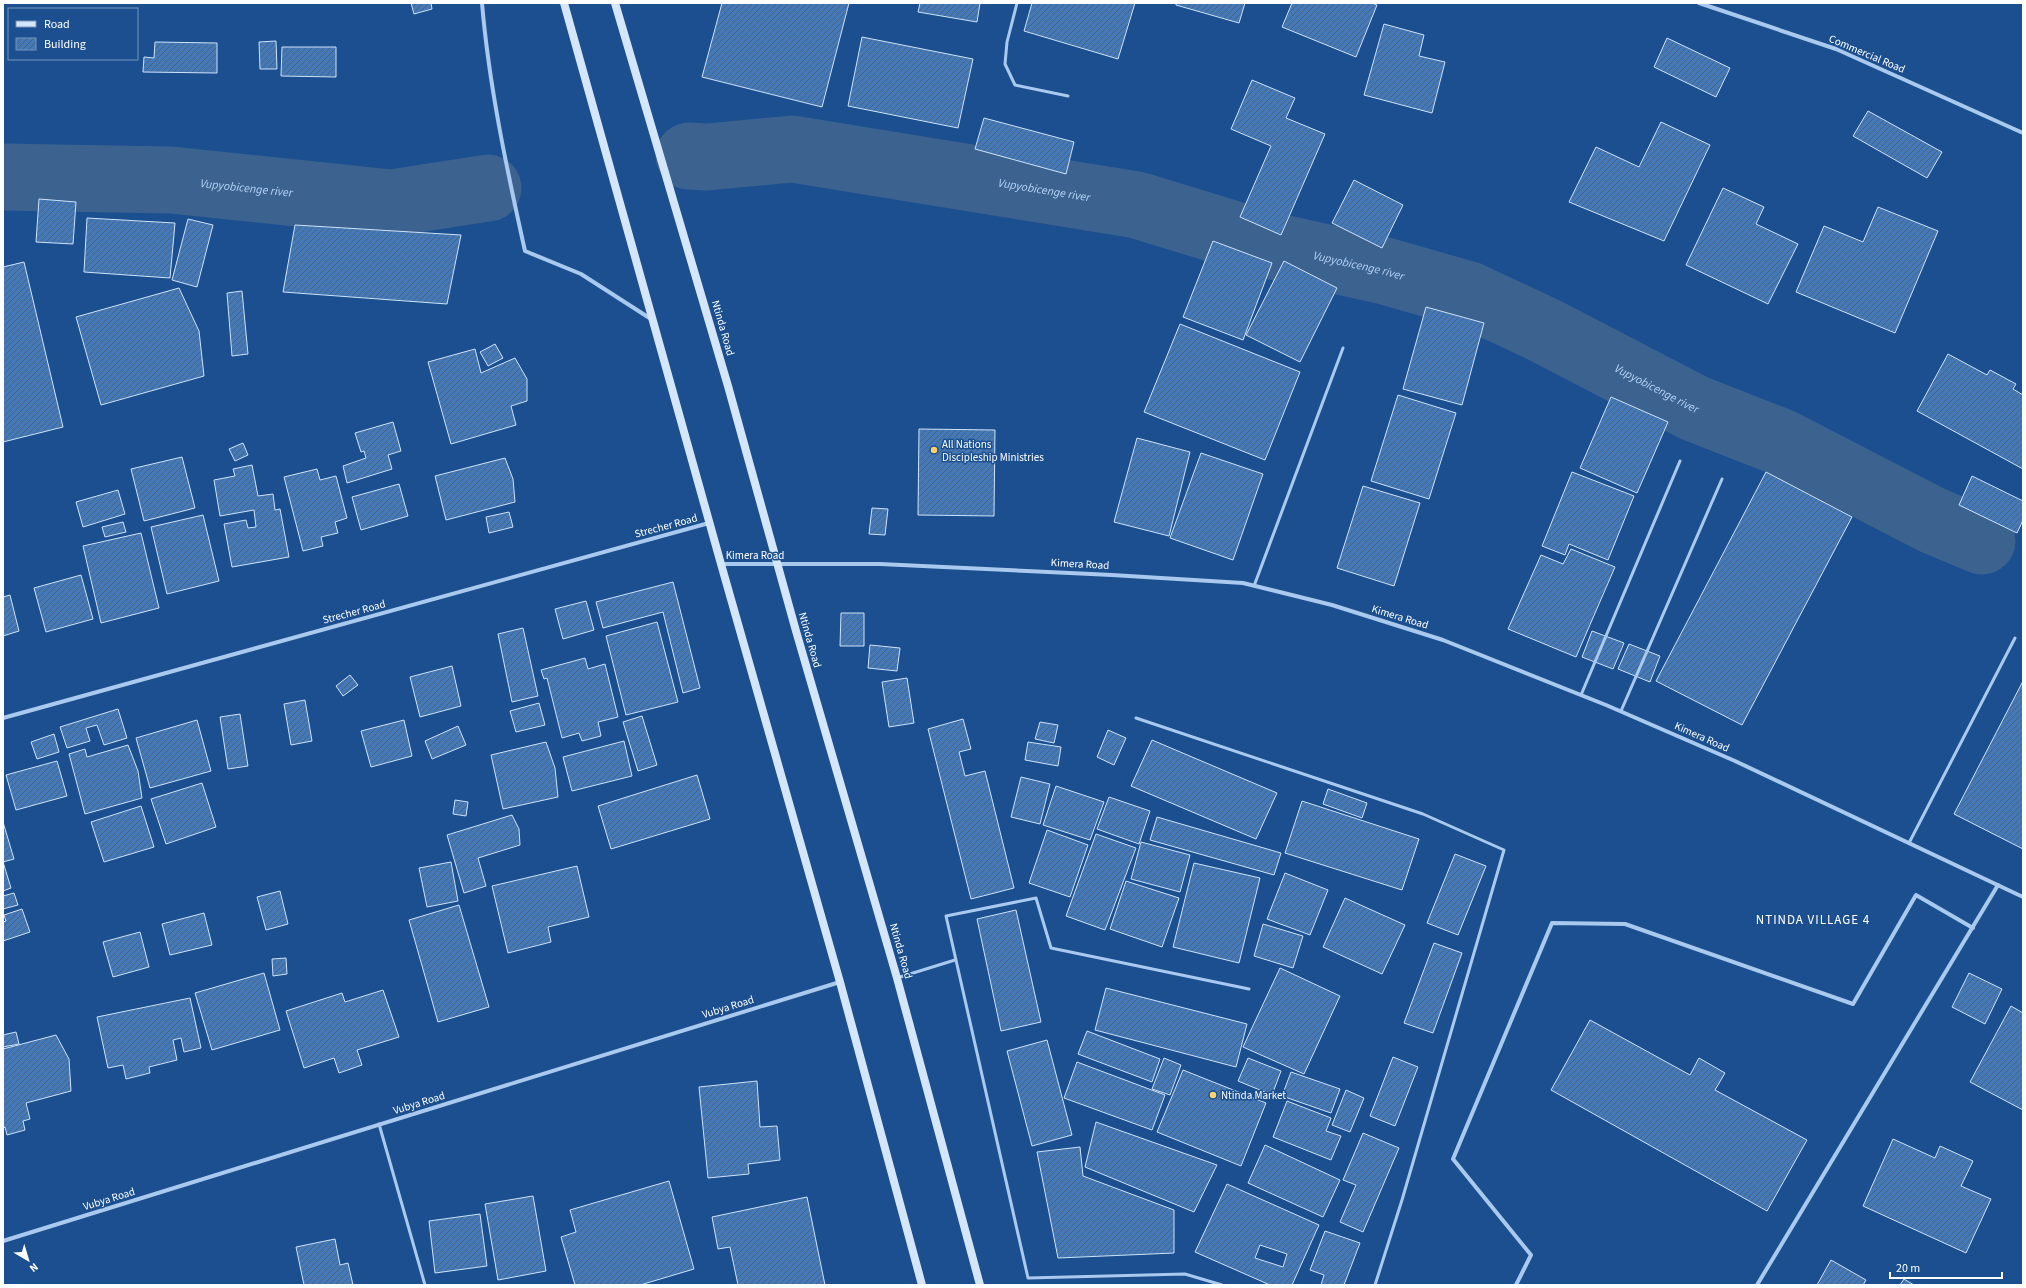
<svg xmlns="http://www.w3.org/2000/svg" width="2026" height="1288" viewBox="0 0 2026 1288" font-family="'Source Sans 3',sans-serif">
  <defs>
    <pattern id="building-hatch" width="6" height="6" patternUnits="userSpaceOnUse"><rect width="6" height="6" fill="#4478b7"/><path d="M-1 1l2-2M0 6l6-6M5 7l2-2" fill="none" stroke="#486282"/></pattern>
  </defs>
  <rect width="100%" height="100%" fill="#1b4f8f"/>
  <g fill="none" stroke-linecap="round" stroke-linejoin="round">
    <!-- river -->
    <g stroke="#3c6290" stroke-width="67">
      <path id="s1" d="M689 156 707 157 792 149 1137 205 1268 245 1385 271 1469 295 1544 330 1694 408 1781 442 1932 520 1982 541"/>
      <path id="s2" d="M3 177 171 180 391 203 488 188"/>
    </g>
  </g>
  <!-- building -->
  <g fill="url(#building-hatch)" stroke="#cfe3fa" fill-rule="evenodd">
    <polygon points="411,3 431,3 432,9 414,14"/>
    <polygon points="722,3 849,3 822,107 702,77"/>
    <polygon points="920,3 980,3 977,22 918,12"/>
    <polygon points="1032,3 1135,3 1118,59 1024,31"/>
    <polygon points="1176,3 1245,3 1239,23 1176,5"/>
    <polygon points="1292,3 1372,3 1377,5 1356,57 1282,27"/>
    <polygon points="1384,24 1424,35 1419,56 1445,62 1432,113 1364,95"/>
    <polygon points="862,37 973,59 958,128 848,106"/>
    <polygon points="1667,38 1730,68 1716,97 1654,67"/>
    <polygon points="276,41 277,69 260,69 259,42"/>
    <polygon points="155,42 217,43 217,73 143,72 144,57 154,58"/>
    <polygon points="282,47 336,47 336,77 281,76"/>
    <polygon points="1252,80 1295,98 1286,118 1325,134 1281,235 1240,217 1271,146 1231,129"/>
    <polygon points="1868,111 1942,152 1927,178 1853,136"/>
    <polygon points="984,118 1074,142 1066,174 975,149"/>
    <polygon points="1661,122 1710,145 1664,241 1569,202 1596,147 1639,167"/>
    <polygon points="1354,180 1403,205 1382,248 1332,223"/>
    <polygon points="1723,188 1764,207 1756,224 1798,244 1768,304 1686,265"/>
    <polygon points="39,199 76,202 73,244 36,242"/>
    <polygon points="1878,207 1938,231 1895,333 1796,292 1824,226 1863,242"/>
    <polygon points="87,218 175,223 170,278 84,272"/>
    <polygon points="188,219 213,225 197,287 172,280"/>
    <polygon points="295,225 461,235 447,304 283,292"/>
    <polygon points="1213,241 1272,263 1243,340 1183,317"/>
    <polygon points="1284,261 1337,288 1300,362 1246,335"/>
    <polygon points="24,262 63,427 3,442 3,267"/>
    <polygon points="179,288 199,331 204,376 101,405 76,317"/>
    <polygon points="242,291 248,354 232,356 227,293"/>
    <polygon points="1426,307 1484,323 1462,405 1403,389"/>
    <polygon points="1180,324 1300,372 1265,460 1144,412"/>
    <polygon points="495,344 503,358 488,366 480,352"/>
    <polygon points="475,349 481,373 515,358 527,379 527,401 511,406 516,425 451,444 428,362"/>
    <polygon points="1948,354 1987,375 1990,370 2016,384 2013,389 2023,395 2023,469 1917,411"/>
    <polygon points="1398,395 1456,413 1429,499 1371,481"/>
    <polygon points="1611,397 1668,422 1637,493 1580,468"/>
    <polygon points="393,422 401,451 388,455 392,469 347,483 343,466 366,458 364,451 361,452 355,433"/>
    <polygon points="919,429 995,430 994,516 918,515"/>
    <polygon points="1137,438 1190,452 1169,536 1114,522"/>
    <polygon points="243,443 248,455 235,461 229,449"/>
    <polygon points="1201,453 1263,474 1233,560 1170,538"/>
    <polygon points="182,457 195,508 144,521 131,469"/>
    <polygon points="505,458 513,479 515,502 446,520 435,476"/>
    <polygon points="252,465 258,496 273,494 275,510 280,509 289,557 232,567 224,524 246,520 248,528 256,527 254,510 220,516 214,480 235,476 233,469"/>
    <polygon points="317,469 320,480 336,476 347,518 335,522 338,533 321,537 323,546 303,551 284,477"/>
    <polygon points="1572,472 1634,496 1608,560 1569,544 1565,555 1542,546"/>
    <polygon points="1766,472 1852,517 1742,725 1656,681"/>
    <polygon points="1972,476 2023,501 2023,520 2017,533 1959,505"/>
    <polygon points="399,484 408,516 361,530 352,497"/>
    <polygon points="1363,486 1420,503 1394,586 1337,568"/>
    <polygon points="118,490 125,514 83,527 76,502"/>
    <polygon points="872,508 888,509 885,535 869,534"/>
    <polygon points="509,512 513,527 489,533 486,517"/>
    <polygon points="203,515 219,581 167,594 151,527"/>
    <polygon points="123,522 126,532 105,537 102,527"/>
    <polygon points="141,533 159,608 101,623 83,546"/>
    <polygon points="1571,549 1615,567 1576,657 1508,629 1541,555 1563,564"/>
    <polygon points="81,575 93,619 46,632 34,588"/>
    <polygon points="673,582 700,688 683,693 663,612 603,628 596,602"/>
    <polygon points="10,595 19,631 3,636 3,597"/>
    <polygon points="586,601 594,630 563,639 555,609"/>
    <polygon points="841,613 864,613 864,646 840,646"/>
    <polygon points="657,622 678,702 626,715 606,636"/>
    <polygon points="523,628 538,696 512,702 498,634"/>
    <polygon points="1592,631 1624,643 1613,669 1582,657"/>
    <polygon points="1629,644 1660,656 1650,682 1618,669"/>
    <polygon points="870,645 900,648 897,671 868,668"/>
    <polygon points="585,658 588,669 605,664 618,717 598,722 601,736 582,741 579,733 562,738 547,678 544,679 541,670"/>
    <polygon points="452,666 461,706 420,717 410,677"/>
    <polygon points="350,675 358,685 343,696 336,686"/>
    <polygon points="907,678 914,723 889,727 882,682"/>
    <polygon points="2023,681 2023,849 1954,814"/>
    <polygon points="305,700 312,741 291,745 284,704"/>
    <polygon points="539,703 545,725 516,732 510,711"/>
    <polygon points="118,709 127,738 104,745 97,725 86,728 90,741 67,748 60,727"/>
    <polygon points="240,714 248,766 228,769 220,717"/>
    <polygon points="642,716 657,765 638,771 623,722"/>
    <polygon points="963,719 971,749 959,752 965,776 985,771 1014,888 971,899 928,729"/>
    <polygon points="197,720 211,771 150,788 136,738"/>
    <polygon points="404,720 412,756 371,767 361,731"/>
    <polygon points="1040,722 1058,725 1054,743 1035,739"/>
    <polygon points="458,726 466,745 432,759 425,741"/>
    <polygon points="1108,730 1126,738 1114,765 1097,757"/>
    <polygon points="54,734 59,752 37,759 31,742"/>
    <polygon points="1152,740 1277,793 1256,839 1131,786"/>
    <polygon points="624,741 632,776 572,791 563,757"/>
    <polygon points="546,742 555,768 558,797 503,809 491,755"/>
    <polygon points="1028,742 1061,747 1058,766 1025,760"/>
    <polygon points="128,745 138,771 142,798 85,814 69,754 85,749 87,757"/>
    <polygon points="57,761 67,796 16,810 6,775"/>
    <polygon points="697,775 710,819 611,849 598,806"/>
    <polygon points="1021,777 1050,784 1040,824 1011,817"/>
    <polygon points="202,783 216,827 166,844 151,799"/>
    <polygon points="1056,786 1104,802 1090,840 1043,825"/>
    <polygon points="1328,789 1367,803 1362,818 1323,804"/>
    <polygon points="1109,797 1150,811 1139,844 1097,829"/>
    <polygon points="455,800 468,802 466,816 453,814"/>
    <polygon points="1302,801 1419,839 1402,890 1285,853"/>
    <polygon points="141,806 154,847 104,862 91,822"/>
    <polygon points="512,815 519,829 520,845 478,858 486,886 464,893 447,835"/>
    <polygon points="1157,817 1281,853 1274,875 1150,840"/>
    <polygon points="3,822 14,859 3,862 11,888 3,891"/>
    <polygon points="1047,830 1088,845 1070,897 1029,883"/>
    <polygon points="1096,834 1136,848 1105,930 1066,916"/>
    <polygon points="1141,842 1190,855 1180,892 1131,879"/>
    <polygon points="1455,854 1486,866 1458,935 1427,923"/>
    <polygon points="451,862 458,901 427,907 419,868"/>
    <polygon points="1194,863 1260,878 1239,963 1173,947"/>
    <polygon points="577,866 589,917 548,927 551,942 508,953 492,886"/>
    <polygon points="1285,873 1328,890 1310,935 1267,919"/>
    <polygon points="1126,881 1179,898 1162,947 1110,929"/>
    <polygon points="280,891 288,924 266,930 257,897"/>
    <polygon points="14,893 18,905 3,909 3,896"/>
    <polygon points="1345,898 1405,925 1382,974 1323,947"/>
    <polygon points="459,905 489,1007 438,1022 409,920"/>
    <polygon points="22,909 30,932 3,941 3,922 6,921 4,915"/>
    <polygon points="1016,910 1041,1022 1001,1031 977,919"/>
    <polygon points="204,913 212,945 170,955 162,924"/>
    <polygon points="1263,924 1303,936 1293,968 1254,956"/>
    <polygon points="140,932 149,967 113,977 103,942"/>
    <polygon points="1434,943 1462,953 1433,1033 1404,1023"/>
    <polygon points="286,958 287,974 273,976 272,959"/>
    <polygon points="1280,968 1340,996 1304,1074 1243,1047"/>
    <polygon points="264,973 280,1030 212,1050 195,993"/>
    <polygon points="1969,973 2002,989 1985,1024 1952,1007"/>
    <polygon points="1106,988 1247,1024 1236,1067 1095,1030"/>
    <polygon points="383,990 399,1037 357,1050 362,1065 339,1073 334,1058 304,1068 286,1011 342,993 345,1002"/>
    <polygon points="190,998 201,1048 184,1052 181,1038 173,1040 177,1060 149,1067 150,1073 126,1079 123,1065 108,1068 97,1017"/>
    <polygon points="2011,1006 2023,1013 2023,1110 1970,1082"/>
    <polygon points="1590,1020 1690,1075 1699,1058 1725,1073 1715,1090 1807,1140 1767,1211 1551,1090"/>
    <polygon points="1087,1031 1160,1059 1152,1082 1078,1054"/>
    <polygon points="16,1032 19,1044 3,1047 3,1035"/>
    <polygon points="56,1035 69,1059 71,1091 26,1103 30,1119 23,1121 25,1130 7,1135 5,1127 3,1128 3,1049"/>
    <polygon points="1047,1040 1072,1135 1032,1146 1007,1051"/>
    <polygon points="1393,1057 1418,1067 1395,1126 1370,1116"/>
    <polygon points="1164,1058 1181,1065 1170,1095 1152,1089"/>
    <polygon points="1248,1058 1281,1071 1272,1095 1238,1081"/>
    <polygon points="1077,1062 1165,1095 1152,1130 1064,1098"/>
    <polygon points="1183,1070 1266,1103 1241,1166 1157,1132"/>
    <polygon points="1291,1072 1340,1089 1331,1113 1282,1096"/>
    <polygon points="757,1081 760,1127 777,1126 780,1160 748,1164 749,1174 708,1178 699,1087"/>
    <polygon points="1346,1090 1364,1098 1350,1132 1332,1125"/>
    <polygon points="1287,1101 1331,1118 1326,1131 1341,1136 1331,1160 1273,1137"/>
    <polygon points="1096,1122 1217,1165 1194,1212 1085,1167"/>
    <polygon points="1363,1133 1399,1148 1363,1232 1340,1222 1356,1185 1343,1180"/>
    <polygon points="1893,1139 1935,1158 1940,1146 1973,1161 1961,1186 1991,1199 1966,1253 1863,1206"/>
    <polygon points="1265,1145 1340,1180 1323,1217 1248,1183"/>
    <polygon points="1080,1147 1083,1176 1174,1210 1174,1253 1058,1258 1037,1152"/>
    <polygon points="669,1181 694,1269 640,1285 575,1285 561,1237 576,1232 570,1210"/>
    <path d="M1227 1184 1319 1225 1292 1285H1270L1195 1252ZM1260 1245 1287 1254 1283 1267 1255 1258Z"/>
    <polygon points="533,1196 546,1271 498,1280 485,1204"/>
    <polygon points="807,1197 825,1285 738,1285 730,1247 718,1249 712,1217"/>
    <polygon points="480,1214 487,1266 435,1273 429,1221"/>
    <polygon points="1325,1231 1360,1243 1344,1285 1321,1285 1324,1275 1310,1270"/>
    <polygon points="335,1239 340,1265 348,1263 353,1285 304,1285 296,1247"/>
    <polygon points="1831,1260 1866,1280 1863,1285 1817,1285"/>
    <polygon points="1904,1279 1914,1285 1900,1285"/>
  </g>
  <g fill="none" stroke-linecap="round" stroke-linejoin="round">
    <!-- service -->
    <g stroke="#a9c9ee" stroke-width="3">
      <polyline points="1017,3 1007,42 1005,64 1015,85 1068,96"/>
      <polyline points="1254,586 1343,348"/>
      <polyline points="1581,695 1680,461"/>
      <polyline points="1621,711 1722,479"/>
      <polyline points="1136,718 1423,814 1504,850 1402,1200 1375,1285"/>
      <polyline points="1909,843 2015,638"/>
      <polyline points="897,978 955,960"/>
      <polyline points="379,1124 425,1285"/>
      <polyline points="1222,1285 1185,1274 1028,1278 946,916 1036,898 1051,948 1249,989"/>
    </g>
    <!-- minor -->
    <g stroke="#a9c9ee" stroke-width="4">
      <path d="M482 3C489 86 507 170 525 251L581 274 651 319"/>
      <polyline points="1699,3 1836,49 2023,133"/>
      <polyline points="721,564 880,564 1112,575 1243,583 1332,605 1443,640 1606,705 1735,761 2023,897"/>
      <polyline points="3,718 709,523"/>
      <polyline points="3,1241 840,982"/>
      <polyline points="1516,1285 1531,1255 1453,1159 1552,923 1625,924 1853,1004 1916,895 1973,928"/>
      <polyline points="1757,1285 1998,885"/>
    </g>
    <!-- secondary -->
    <g stroke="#d6e6fa" stroke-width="8">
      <polyline points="564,3 721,564 840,982 922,1285"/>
      <polyline points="615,3 728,386 796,631 897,978 980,1285"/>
    </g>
  </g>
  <!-- markers -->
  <g fill="#ffd166" stroke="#1b4f8f" stroke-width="1.5">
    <circle cx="934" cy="450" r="4"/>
    <circle cx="1213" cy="1095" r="4"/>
  </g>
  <g text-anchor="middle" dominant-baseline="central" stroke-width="3" stroke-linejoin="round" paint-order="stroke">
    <!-- street labels -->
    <g font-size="11" fill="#fff" stroke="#1b4f8f">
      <text transform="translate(1867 54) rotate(23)">Commercial Road</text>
      <text transform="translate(723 328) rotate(74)">Ntinda Road</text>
      <text transform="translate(666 526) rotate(-15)">Strecher Road</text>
      <text x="755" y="555">Kimera Road</text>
      <text transform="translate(1080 564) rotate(3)">Kimera Road</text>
      <text transform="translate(354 612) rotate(-15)">Strecher Road</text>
      <text transform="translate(1400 617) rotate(17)">Kimera Road</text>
      <text transform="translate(810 640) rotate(74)">Ntinda Road</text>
      <text transform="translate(1702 737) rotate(24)">Kimera Road</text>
      <text transform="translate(901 951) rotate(74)">Ntinda Road</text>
      <text transform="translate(728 1007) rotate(-17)">Vubya Road</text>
      <text transform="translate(419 1103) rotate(-17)">Vubya Road</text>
      <text transform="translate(109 1199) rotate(-17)">Vubya Road</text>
    </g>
    <!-- poi labels -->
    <g font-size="11" fill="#fff" stroke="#1b4f8f" text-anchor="start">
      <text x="942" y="444">All Nations<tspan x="942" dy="13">Discipleship Ministries</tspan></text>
      <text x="1221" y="1095">Ntinda Market</text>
    </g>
    <!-- water labels -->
    <g font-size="12" font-style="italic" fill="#b5d3f5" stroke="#1b4f8f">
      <text stroke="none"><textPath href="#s2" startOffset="244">Vupyobicenge river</textPath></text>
      <text stroke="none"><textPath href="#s1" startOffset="359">Vupyobicenge river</textPath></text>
      <text stroke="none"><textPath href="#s1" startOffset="683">Vupyobicenge river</textPath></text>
      <text stroke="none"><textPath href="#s1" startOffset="1007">Vupyobicenge river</textPath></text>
    </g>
    <!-- quarter labels -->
    <g font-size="13" letter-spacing="1" fill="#fff" stroke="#1b4f8f">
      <text x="1813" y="920">NTINDA VILLAGE 4</text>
    </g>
  </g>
  <!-- border -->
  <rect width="2026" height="1288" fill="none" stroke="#ffffff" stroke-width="8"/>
  <!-- legend -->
  <rect x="8" y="8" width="130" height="52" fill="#1b4f8f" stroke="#7695bc"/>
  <rect x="16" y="21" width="20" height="6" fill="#d6e6fa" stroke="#7695bc"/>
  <text x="44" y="28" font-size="12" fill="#ffffff">Road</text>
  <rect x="16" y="38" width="20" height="12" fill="url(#building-hatch)" stroke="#7695bc"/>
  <text x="44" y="48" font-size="12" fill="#ffffff">Building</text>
  <!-- north arrow -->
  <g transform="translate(28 1260) rotate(142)" stroke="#1b4f8f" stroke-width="3" paint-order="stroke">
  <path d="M0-3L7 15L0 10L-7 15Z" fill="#ffffff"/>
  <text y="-6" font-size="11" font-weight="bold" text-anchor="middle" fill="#ffffff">N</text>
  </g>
  <!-- scale -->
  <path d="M1890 1272v6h112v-6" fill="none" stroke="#ffffff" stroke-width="2"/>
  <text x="1896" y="1272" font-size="12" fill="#ffffff" stroke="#1b4f8f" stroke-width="3" paint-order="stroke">20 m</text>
</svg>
